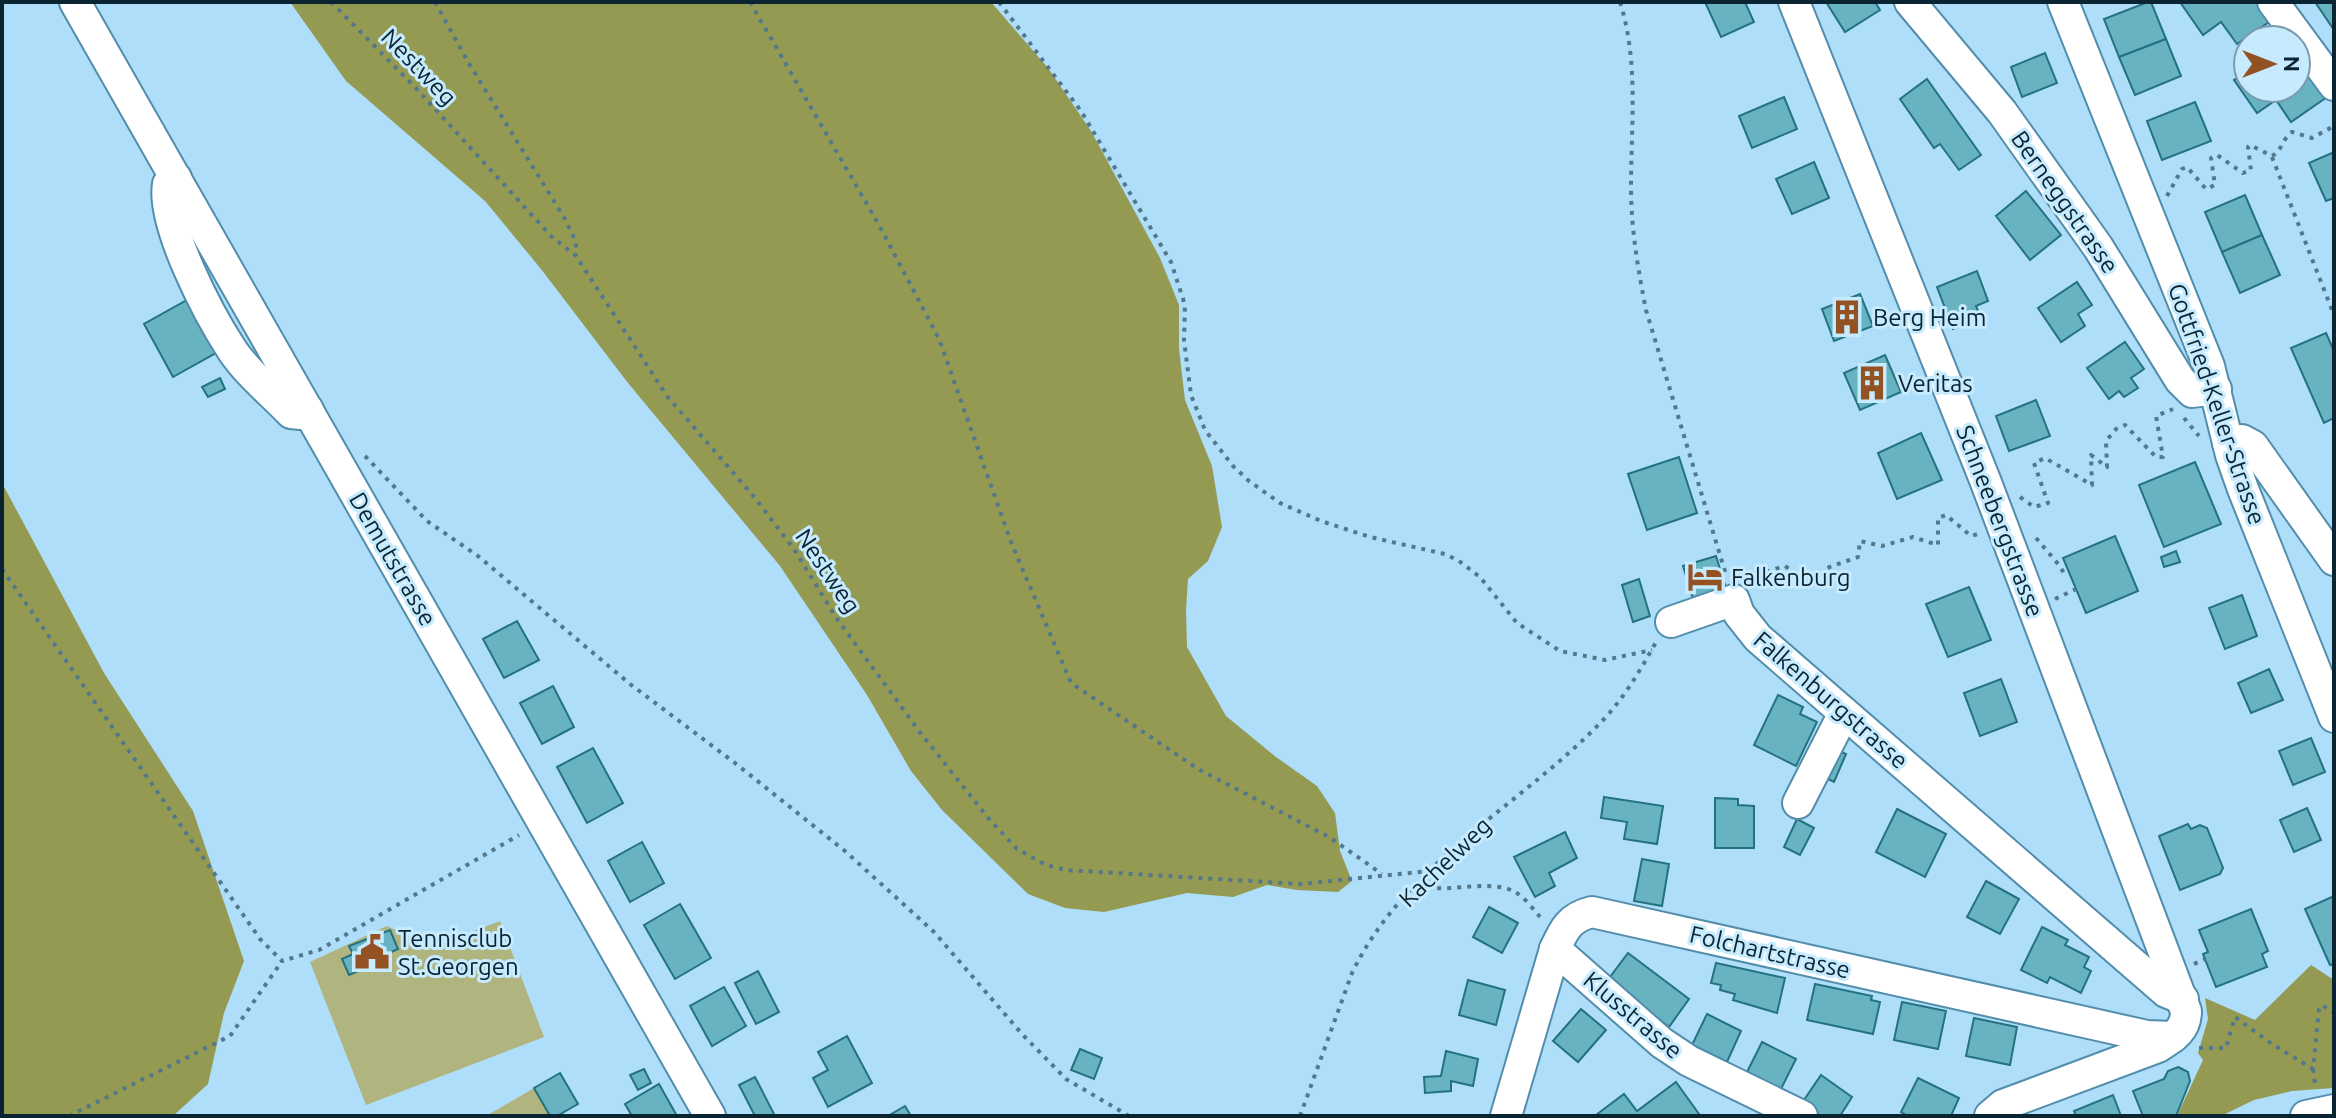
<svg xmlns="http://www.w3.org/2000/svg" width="2336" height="1118" viewBox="0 0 2336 1118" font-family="Ubuntu,sans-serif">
  <rect width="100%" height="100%" fill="#aedef9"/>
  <!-- green -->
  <g fill="#b0b47f">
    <polygon points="500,921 544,1037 366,1105 310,962 387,926 432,947"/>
    <polygon points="534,1088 550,1116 486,1116"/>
  </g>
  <!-- forest -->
  <g fill="#959a53">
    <polygon points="290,2 991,2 1048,68 1091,131 1160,258 1179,305 1179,349 1185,400 1212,466 1222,527 1208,561 1188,579 1186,610 1187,647 1226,716 1276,757 1317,786 1335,813 1340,851 1352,881 1338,892 1297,890 1267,885 1233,897 1187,893 1104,912 1065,908 1028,894 942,810 911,771 867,695 780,566 628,383 541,269 485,201 346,81"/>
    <polygon points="2,483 104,673 193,811 244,961 224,1013 208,1084 173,1116 2,1116"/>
    <polygon points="2311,965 2334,980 2334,1088 2292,1091 2254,1100 2221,1116 2177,1116 2203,1060 2198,1053 2208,1019 2205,998 2255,1020"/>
  </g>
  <!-- building -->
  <g fill="#68b3c2" stroke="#247281" stroke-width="2">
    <polygon points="1705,2 1745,2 1754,22 1721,37"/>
    <polygon points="1826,2 1875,2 1880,10 1845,32"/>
    <polygon points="2148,2 2151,2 2166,39 2119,57 2104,19"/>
    <polygon points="2180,2 2260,2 2272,20 2237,44 2221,22 2203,35"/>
    <polygon points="2315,2 2334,2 2334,30"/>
    <polygon points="2166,39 2181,76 2135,95 2119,57"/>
    <polygon points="2045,53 2057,83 2022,97 2011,67"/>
    <polygon points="2302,61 2327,97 2291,122 2276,100 2257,113 2234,80 2248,70 2248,88 2296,88 2296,66"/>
    <polygon points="1927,79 1981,155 1959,170 1940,144 1934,148 1900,99"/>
    <polygon points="1784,97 1797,129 1752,148 1739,116"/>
    <polygon points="2195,102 2211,141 2162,160 2147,121"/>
    <polygon points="2334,152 2334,198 2326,201 2309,163"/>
    <polygon points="1814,162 1829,198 1792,214 1776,179"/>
    <polygon points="2026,191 2061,235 2030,260 1996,216"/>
    <polygon points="2245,195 2262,235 2222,252 2205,212"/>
    <polygon points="2262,235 2280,275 2240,293 2222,252"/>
    <polygon points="1977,271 1988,301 1976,306 1981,318 1953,329 1937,287"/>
    <polygon points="2077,282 2092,305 2078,314 2085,326 2061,342 2038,308"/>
    <polygon points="1860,294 1873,326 1834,341 1822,309"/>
    <polygon points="194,296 223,349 173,377 144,324"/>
    <polygon points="2326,333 2334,351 2334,418 2324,423 2291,348"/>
    <polygon points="2125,342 2144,369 2131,378 2138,388 2124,397 2119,391 2109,399 2087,368"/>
    <polygon points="1885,355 1901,392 1860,410 1844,373"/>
    <polygon points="220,378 225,389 208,397 202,387"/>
    <polygon points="2036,400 2050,436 2009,451 1996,416"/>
    <polygon points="1921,433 1942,480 1897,499 1878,453"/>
    <polygon points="1679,457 1697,513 1647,530 1628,474"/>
    <polygon points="2195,462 2221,524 2164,547 2139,485"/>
    <polygon points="2115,536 2138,591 2086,613 2063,558"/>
    <polygon points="2176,551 2180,562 2164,567 2161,557"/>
    <polygon points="1716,556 1726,588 1693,599 1683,566"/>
    <polygon points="1639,579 1650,616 1633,622 1622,585"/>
    <polygon points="1969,587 1991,640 1948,657 1926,604"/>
    <polygon points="2242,595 2257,636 2225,649 2209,608"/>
    <polygon points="517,621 539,660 504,678 483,639"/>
    <polygon points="2269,669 2283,700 2251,713 2238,683"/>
    <polygon points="2001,679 2017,722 1980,736 1964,693"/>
    <polygon points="553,686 574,727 542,744 520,703"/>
    <polygon points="1778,695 1803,707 1800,714 1817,722 1796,766 1754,745"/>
    <polygon points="2311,738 2325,772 2293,785 2279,751"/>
    <polygon points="1830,747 1846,754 1834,782 1818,774"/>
    <polygon points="593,748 623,803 587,823 557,767"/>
    <polygon points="1604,797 1663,806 1657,844 1624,839 1627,822 1601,818"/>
    <polygon points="1715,798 1738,799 1738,805 1754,806 1754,848 1715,848"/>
    <polygon points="2307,808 2321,840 2294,852 2280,820"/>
    <polygon points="1897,809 1946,834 1925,877 1876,852"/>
    <polygon points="1797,819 1814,828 1800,855 1784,847"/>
    <polygon points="2188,824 2191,829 2200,825 2207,828 2223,868 2220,874 2180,890 2159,836"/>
    <polygon points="1565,832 1577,858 1549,873 1555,886 1535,897 1514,857"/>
    <polygon points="642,842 664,883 630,902 608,861"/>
    <polygon points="1642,859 1669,864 1662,906 1634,901"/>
    <polygon points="1986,881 2019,899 2000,934 1967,917"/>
    <polygon points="2334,896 2334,964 2330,965 2305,909"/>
    <polygon points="680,904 711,958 675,979 644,925"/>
    <polygon points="1489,907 1518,923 1502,953 1473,937"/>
    <polygon points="2251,909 2268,951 2262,954 2267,967 2216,987 2203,954 2208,952 2199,930"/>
    <polygon points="2042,927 2068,940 2065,945 2089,957 2084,967 2091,971 2081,993 2050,977 2047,983 2021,970"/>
    <polygon points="390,930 398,949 378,958 380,962 349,975 342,959 353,954 349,946"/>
    <polygon points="1628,953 1689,999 1669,1027 1657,1018 1654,1021 1607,981"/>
    <polygon points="1716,963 1785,978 1777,1013 1733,1000 1735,994 1720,990 1721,985 1711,983"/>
    <polygon points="758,971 779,1012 756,1024 735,983"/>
    <polygon points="1468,980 1505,990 1496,1025 1459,1015"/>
    <polygon points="1815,984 1872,996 1871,1000 1880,1002 1873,1034 1807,1020"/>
    <polygon points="724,987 746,1026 712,1046 690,1006"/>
    <polygon points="1902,1002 1946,1011 1938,1049 1894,1040"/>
    <polygon points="1581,1009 1606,1030 1578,1062 1553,1041"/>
    <polygon points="1707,1014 1741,1031 1727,1062 1692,1045"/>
    <polygon points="1974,1018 2017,1027 2010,1065 1966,1056"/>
    <polygon points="847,1036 872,1083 828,1107 813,1078 828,1070 818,1052"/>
    <polygon points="1762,1042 1796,1059 1781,1089 1747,1072"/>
    <polygon points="1080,1049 1102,1058 1094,1079 1071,1070"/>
    <polygon points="1446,1051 1478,1059 1473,1086 1451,1081 1451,1091 1425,1093 1424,1077 1441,1076"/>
    <polygon points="2178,1067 2188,1072 2190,1081 2176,1116 2143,1116 2133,1091 2164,1079 2168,1071"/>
    <polygon points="644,1069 651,1083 638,1090 630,1075"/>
    <polygon points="560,1073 578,1104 557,1116 550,1116 534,1088"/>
    <polygon points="1821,1075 1852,1097 1840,1116 1820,1116 1802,1103"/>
    <polygon points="755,1077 775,1116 755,1116 739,1085"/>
    <polygon points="1918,1078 1959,1098 1951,1116 1908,1116 1901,1112"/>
    <polygon points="1676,1082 1699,1114 1696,1116 1596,1115 1624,1094 1637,1111"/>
    <polygon points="659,1084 677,1116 632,1116 625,1104"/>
    <polygon points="2113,1095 2121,1116 2076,1116 2074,1111"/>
    <polygon points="905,1106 911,1116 888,1116"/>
  </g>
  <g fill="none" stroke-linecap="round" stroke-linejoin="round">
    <!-- minor casing -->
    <g stroke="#528dac" stroke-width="34">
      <g id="minor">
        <polyline points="75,2 710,1116"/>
        <path d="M1794 2 1985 480 2186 1011C2186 1030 2174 1037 2158 1047L2003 1105 1990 1116"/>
        <polyline points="1910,2 2002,112 2098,247 2180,380 2192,392 2216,389"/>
        <polyline points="2063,2 2209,366 2231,455 2243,489 2334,717"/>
        <polyline points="2273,2 2334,85"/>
        <path d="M176 178 168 184C161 224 209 315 232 350 247 373 272 393 291 413L301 414 308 410"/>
        <polyline points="2228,443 2242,440 2253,446 2334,560"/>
        <polyline points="1671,622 1734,600 1739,614 1758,638 2166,992 2183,999"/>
        <polyline points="1798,803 1844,713"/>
        <polyline points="1555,949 1662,1043 1689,1061 1802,1116"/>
        <path d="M1506 1116 1555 949C1564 929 1570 917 1592 912L2147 1036 2173 1037"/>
        <polyline points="2306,1116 2334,1110"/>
      </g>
    </g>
    <!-- path -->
    <g stroke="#54788b" stroke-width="4" stroke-dasharray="4 6" stroke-linecap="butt">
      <polyline points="331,2 415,87 551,236 576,256 667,396 755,498 794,549 835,616 919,731 989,819 1017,849 1046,865 1066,870 1301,884 1430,871"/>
      <polyline points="435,2 468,62 565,219 576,242 576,256"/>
      <polyline points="750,2 879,225 939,339 1011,542 1071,683 1198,769 1329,837 1382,874"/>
      <polyline points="999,2 1081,111 1171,262 1185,305 1184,340 1191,395 1205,430 1233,466 1249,481 1280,503 1321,521 1370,537 1445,554 1459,561 1480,577 1517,623 1560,651 1605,660 1652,650"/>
      <path d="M1620 2C1639 62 1631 125 1631 187 1631 229 1638 269 1646 310L1726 575"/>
      <polyline points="2272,157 2334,315"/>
      <path d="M2167 196 2182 169 2187 167 2206 189 2215 185 2211 158 2217 155 2243 173 2251 170 2248 147 2250 145 2272 156C2282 151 2282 139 2292 132L2312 138 2334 126"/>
      <polyline points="2184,418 2199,436"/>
      <polyline points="365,456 427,521 478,556 630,684 735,763 845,851 934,932 1022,1034 1066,1079 1129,1116"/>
      <polyline points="2020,497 2034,507 2048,503 2034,463 2045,458 2092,485 2091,455 2107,467 2106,441 2116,429 2125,425 2156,457 2163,457 2156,416 2173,409"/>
      <polyline points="2036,538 2059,565 2065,575"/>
      <polyline points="2,569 260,939 282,961 319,950 519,835"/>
      <polyline points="1752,583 1755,575 1785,566 1803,578 1822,585 1827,568 1858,557 1860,541 1882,546 1913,537 1938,545 1938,518 1946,515 1971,536 1978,534"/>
      <polyline points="2055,599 2076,589"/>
      <path d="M1418 884C1435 896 1487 878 1513 891 1524 896 1533 909 1541 918"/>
      <polyline points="2194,964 2205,959"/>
      <polyline points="2199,1048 2226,1048 2235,1017 2272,1044 2313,1069 2319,1009 2322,1005 2334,1013"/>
      <polyline points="2313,1069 2315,1083"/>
      <polyline points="69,1116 230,1036 282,961"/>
      <path d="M1300 1116 1352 973C1406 861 1523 805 1605 718 1626 695 1641 669 1656 642"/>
    </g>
    <!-- minor -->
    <use href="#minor" stroke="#fff" stroke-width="30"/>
  </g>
  <!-- icons -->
  <defs>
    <g id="building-bare" transform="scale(2.76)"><path d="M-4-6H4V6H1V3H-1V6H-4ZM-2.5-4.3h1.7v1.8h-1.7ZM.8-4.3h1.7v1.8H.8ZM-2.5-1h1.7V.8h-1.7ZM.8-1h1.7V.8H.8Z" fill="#945122" stroke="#c6eafe" stroke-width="2.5" paint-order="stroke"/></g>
    <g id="hotel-bare" transform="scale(2.76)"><path d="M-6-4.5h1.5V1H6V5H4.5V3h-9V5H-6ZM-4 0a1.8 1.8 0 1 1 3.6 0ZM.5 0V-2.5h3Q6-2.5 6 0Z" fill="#945122" stroke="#c6eafe" stroke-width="2.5" paint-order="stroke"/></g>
    <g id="civic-bare" transform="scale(2.76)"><path d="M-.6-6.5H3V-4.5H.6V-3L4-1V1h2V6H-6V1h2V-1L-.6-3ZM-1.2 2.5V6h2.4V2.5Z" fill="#945122" stroke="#c6eafe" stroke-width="2.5" paint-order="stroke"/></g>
  </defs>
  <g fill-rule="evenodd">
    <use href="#building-bare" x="1847" y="317"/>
    <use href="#building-bare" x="1872" y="383"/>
    <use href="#hotel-bare" x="1705" y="577"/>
    <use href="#civic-bare" x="372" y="952"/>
  </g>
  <g text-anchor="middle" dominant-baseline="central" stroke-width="6" stroke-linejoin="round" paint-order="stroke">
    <!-- street labels -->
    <g font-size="24" fill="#0b2431" stroke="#c6eafe">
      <text transform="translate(419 67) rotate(46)">Nestweg</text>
      <text transform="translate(2065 202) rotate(55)">Berneggstrasse</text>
      <text transform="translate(2217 404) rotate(71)">Gottfried-Keller-Strasse</text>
      <text transform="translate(2000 521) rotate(69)">Schneebergstrasse</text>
      <text transform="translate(393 559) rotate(60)">Demutstrasse</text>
      <text transform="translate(828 571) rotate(56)">Nestweg</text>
      <text transform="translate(1831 700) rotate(41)">Falkenburgstrasse</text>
      <text transform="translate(1445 862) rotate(-44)">Kachelweg</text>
      <text transform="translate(1770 952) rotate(13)">Folchartstrasse</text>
      <text transform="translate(1633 1015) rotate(40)">Klusstrasse</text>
    </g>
    <!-- poi labels -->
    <g font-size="24" fill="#0b2431" stroke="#c6eafe" text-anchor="start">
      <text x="1873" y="317">Berg Heim</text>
      <text x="1898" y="383">Veritas</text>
      <text x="1731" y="577">Falkenburg</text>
      <text x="398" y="938">Tennisclub<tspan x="398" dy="28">St.Georgen</tspan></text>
    </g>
  </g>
  <!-- border -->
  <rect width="2336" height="1118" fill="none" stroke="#0b2431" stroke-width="8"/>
  <!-- north arrow -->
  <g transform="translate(2272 64) rotate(90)"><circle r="38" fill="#c6eafe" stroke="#7b9bac" stroke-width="2"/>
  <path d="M0-6L14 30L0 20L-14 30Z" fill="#945122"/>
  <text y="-12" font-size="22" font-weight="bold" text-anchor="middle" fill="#0b2431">N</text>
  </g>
</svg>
